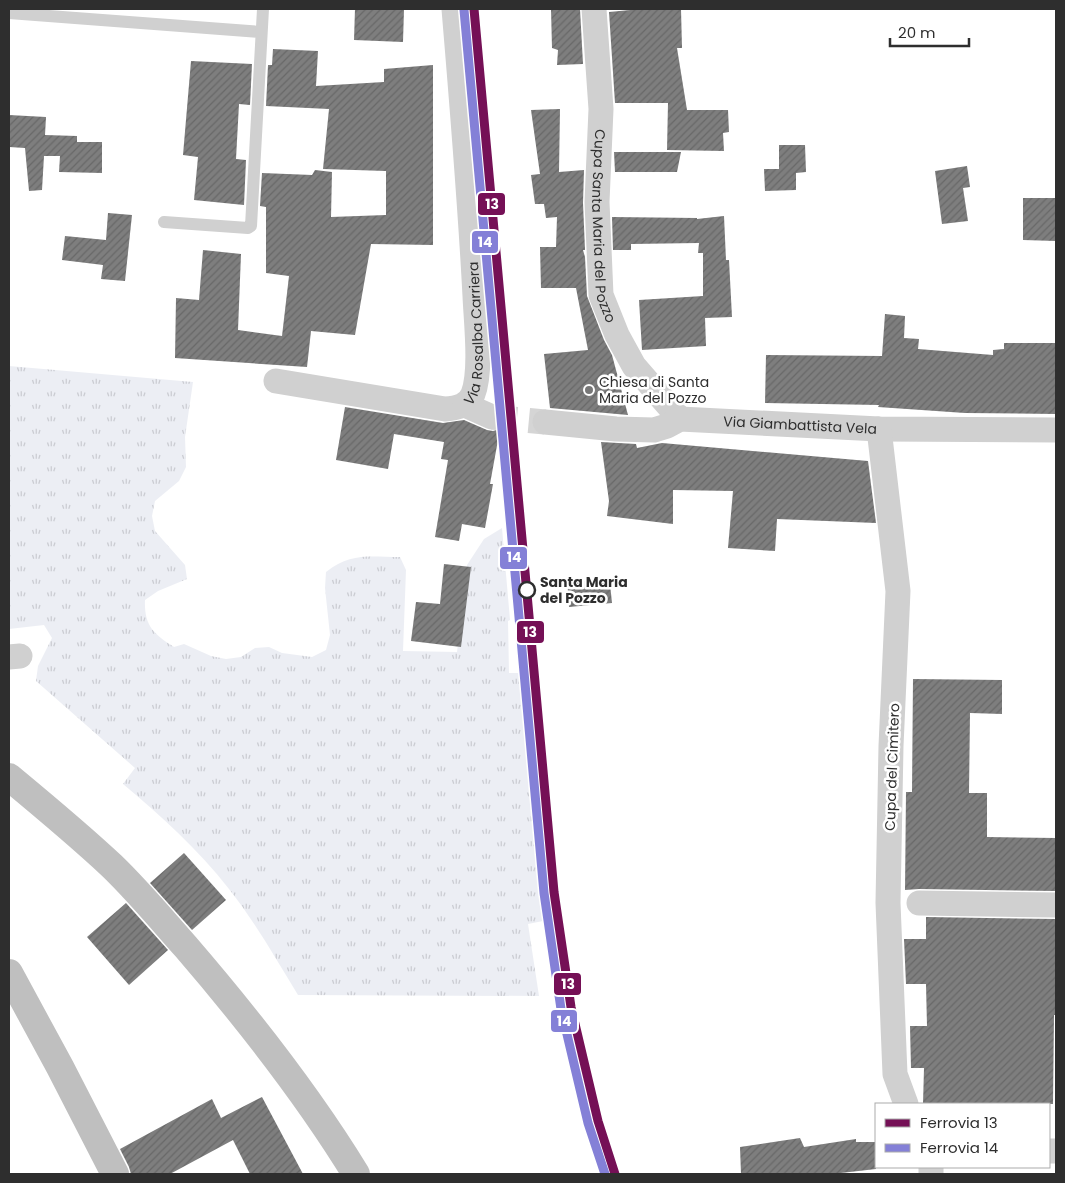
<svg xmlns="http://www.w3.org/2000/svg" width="1065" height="1183" viewBox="0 0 1065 1183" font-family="Poppins,sans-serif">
  <defs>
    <pattern id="grass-tufts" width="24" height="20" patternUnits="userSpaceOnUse" patternTransform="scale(1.25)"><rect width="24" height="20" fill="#eceef4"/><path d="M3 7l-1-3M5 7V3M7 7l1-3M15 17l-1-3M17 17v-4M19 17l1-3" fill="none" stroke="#cbccd2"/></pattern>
    <pattern id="building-hatch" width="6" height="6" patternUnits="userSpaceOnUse" patternTransform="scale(1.25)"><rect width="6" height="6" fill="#7e7e7e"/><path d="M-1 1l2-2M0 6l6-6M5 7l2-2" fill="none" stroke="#686868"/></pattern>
  </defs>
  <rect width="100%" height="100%" fill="#fff"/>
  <!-- grass -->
  <path fill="url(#grass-tufts)" d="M9 366 193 382 185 437 186 467 179 481 155 501 152 516 155 531 185 565 187 579 158 591 145 600C144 625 153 634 174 647L184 644 211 656 226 659 241 657 255 648 269 647 282 653 312 657 326 650 330 635 325 588 326 572C351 552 370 557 400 557L406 570 403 651 457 652 467 565 484 539 502 528 510 620 508 621 509 673H519L543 921 528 924 539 996 298 995C276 959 255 922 229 889 198 849 161 816 123 784L135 768 36 681 38 666 52 638 44 625 9 629Z"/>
  <!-- building -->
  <g fill="url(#building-hatch)">
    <polygon points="355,9 404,9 403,42 354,40"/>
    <polygon points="551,9 580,9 583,64 557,65 558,50 552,48"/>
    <polygon points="641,9 681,9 682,48 677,48 687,110 728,110 729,132 723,133 724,151 667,150 668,103 615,103 609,12"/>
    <polygon points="273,49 318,51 316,86 384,82 384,69 433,65 433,245 371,244 355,335 311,331 307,367 175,358 176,298 199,300 203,250 241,254 238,330 282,336 289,276 266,273 266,207 260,206 262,173 312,175 315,170 332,172 331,217 386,215 386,171 323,169 329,109 266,106 268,65 272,65"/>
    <polygon points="191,61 252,64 250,105 239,104 236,159 246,160 244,205 194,200 198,157 183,155"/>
    <polygon points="560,109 559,172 584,170 583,203 585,250 583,250 585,257 587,296 604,340 612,355 628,415 550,408 544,354 588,350 576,288 541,288 540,247 556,247 557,217 546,218 544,204 535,204 531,175 540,174 531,110"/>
    <polygon points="9,115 46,117 45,135 77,136 77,142 102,142 102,173 59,172 60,156 44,156 42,190 29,191 25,148 9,147"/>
    <polygon points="779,145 805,145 806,172 796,173 796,190 765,191 764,169 779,169"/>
    <polygon points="614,152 681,152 677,172 615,172"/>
    <polygon points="967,166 970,187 963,188 968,221 942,224 935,171"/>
    <polygon points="1023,198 1056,198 1056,241 1023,240"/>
    <polygon points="108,213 132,215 125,281 101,279 103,265 62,260 65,236 106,240"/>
    <polygon points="724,216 726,260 729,260 732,317 705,318 706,346 642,350 639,300 703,296 703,253 698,253 699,243 631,244 631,250 613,250 612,217 697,218 697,219"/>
    <polygon points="885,314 905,316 904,338 919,339 918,349 993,355 993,350 1004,349 1004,343 1056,343 1056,414 965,413 878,407 879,405 765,403 766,355 882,356"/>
    <polygon points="345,407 443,423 464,420 487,430 493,431 500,429 490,484 493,484 485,528 462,524 459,541 435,537 448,460 441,459 444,442 394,434 388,469 336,460"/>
    <polygon points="601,442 636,444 637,448 662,443 868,461 876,523 777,519 775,551 728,548 733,491 673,490 673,524 607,516 609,501"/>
    <polygon points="444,564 471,567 461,647 411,641 416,602 440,604"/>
    <polygon points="567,579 610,584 612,603 569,607"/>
    <polygon points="913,679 1002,680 1002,714 970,713 969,793 987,793 987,837 1056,838 1056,891 919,889 905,890 906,792 912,792"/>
    <polygon points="184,853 226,900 192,930 150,883"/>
    <polygon points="126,903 168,950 129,985 87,937"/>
    <polygon points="926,917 1056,919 1056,1015 1054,1015 1053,1104 923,1104 924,1068 911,1068 910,1026 927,1026 926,984 906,984 904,939 926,939"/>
    <polygon points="262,1097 303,1174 250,1174 233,1140 170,1174 131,1174 129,1167 120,1149 212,1099 221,1118"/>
    <polygon points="800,1138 804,1147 856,1139 856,1142 876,1142 876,1169 832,1174 741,1174 740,1147"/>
  </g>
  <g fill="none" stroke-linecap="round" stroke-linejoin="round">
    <!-- minor-tunnel -->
    <polyline stroke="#d5d5d5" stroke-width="25" stroke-dasharray="25 12" stroke-linecap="butt" points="492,417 545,422"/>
    <!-- service -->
    <g stroke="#d0d0d0" stroke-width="12">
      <polyline points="9,13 261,32"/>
      <polyline points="164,222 248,228 251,226 263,9"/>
    </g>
    <!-- minor -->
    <g stroke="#d0d0d0" stroke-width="25">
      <path id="s1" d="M594 9 601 109 597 202 601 295 617 335 634 366 680 419"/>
      <path id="s2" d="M276 381 445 409C457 408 468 406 473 394 482 371 476 321 475 296 470 200 462 104 454 9"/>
      <polyline points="465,405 492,417"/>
      <path id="s3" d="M545 422 616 429 654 430 667 426 680 419 879 429 1056 430"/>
      <polyline points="879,429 898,591 891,746 888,903 895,1074 906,1104"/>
      <polyline points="9,657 20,656"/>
      <polyline points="919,903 1056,905"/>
      <polyline points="1049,1151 1056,1151"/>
      <polyline points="931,1174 931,1167"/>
    </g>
    <!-- motorway -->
    <g stroke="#bfbfbf" stroke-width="28">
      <path d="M9 777C44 806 79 835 112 866 138 891 162 920 186 947 248 1019 307 1094 356 1174"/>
      <polyline points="9,973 60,1067 115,1174"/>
    </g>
    <!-- rail-1 casing -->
    <g stroke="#fff" stroke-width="12">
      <polyline id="rail-1" points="474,9 554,892 571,1007 598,1121 615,1174"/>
    </g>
    <!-- rail-2 casing -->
    <g stroke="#fff" stroke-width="12">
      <polyline id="rail-2" points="464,10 544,893 561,1009 588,1123 605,1174"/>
    </g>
    <!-- rail-1 -->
    <use href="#rail-1" stroke="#751056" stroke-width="9"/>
    <!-- rail-2 -->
    <use href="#rail-2" stroke="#8480d7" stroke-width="9"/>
  </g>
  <!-- markers -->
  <circle fill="#777" stroke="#fff" stroke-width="2" cx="589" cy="390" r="5"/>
  <circle fill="#fff" stroke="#2e2e2e" stroke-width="2.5" cx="527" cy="590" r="8"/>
  <g text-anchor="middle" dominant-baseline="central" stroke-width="5" stroke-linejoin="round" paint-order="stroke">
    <!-- street labels -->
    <g font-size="14" fill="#2e2e2e" stroke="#fff">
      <text stroke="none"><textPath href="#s1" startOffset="218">Cupa Santa Maria del Pozzo</textPath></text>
      <text stroke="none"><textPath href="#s2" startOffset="266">Via Rosalba Carriera</textPath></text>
      <text stroke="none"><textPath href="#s3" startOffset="258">Via Giambattista Vela</textPath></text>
      <text transform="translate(892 767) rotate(-88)">Cupa del Cimitero</text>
    </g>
    <!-- poi labels -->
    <g font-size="14" fill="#2e2e2e" stroke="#fff" text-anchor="start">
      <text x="599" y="382">Chiesa di Santa<tspan x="599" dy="16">Maria del Pozzo</tspan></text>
    </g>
    <!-- stop labels -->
    <g font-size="14" font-weight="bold" fill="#2e2e2e" stroke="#fff" text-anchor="start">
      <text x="540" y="582">Santa Maria<tspan x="540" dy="16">del Pozzo</tspan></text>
    </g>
  </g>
  <g stroke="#fff" stroke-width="2">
    <rect x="477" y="192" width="29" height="24" rx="5" fill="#751056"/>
    <rect x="471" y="230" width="28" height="24" rx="5" fill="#8480d7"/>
    <rect x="499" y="546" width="29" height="24" rx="5" fill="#8480d7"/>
    <rect x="516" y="620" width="29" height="24" rx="5" fill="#751056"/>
    <rect x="553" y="972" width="29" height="24" rx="5" fill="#751056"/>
    <rect x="550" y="1009" width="28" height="24" rx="5" fill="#8480d7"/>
  </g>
  <g font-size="14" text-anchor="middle" font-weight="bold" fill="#fff">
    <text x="492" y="209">13</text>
    <text x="485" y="247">14</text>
    <text x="514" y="562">14</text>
    <text x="530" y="637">13</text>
    <text x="568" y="989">13</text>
    <text x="564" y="1026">14</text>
  </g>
  <!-- border -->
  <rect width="1065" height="1183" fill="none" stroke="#2e2e2e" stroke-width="20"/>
  <!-- legend -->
  <rect x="875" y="1103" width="175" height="65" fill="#ffffff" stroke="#ababab"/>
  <rect x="885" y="1119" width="25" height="8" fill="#751056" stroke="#ababab"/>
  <text x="920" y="1128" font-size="15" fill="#2e2e2e">Ferrovia 13</text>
  <rect x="885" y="1144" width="25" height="8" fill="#8480d7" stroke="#ababab"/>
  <text x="920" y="1153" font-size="15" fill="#2e2e2e">Ferrovia 14</text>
  <!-- scale -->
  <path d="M890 38v8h79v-8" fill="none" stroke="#2e2e2e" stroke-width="2.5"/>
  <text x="898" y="38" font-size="15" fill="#2e2e2e" stroke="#ffffff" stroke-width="4" paint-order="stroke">20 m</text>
</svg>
